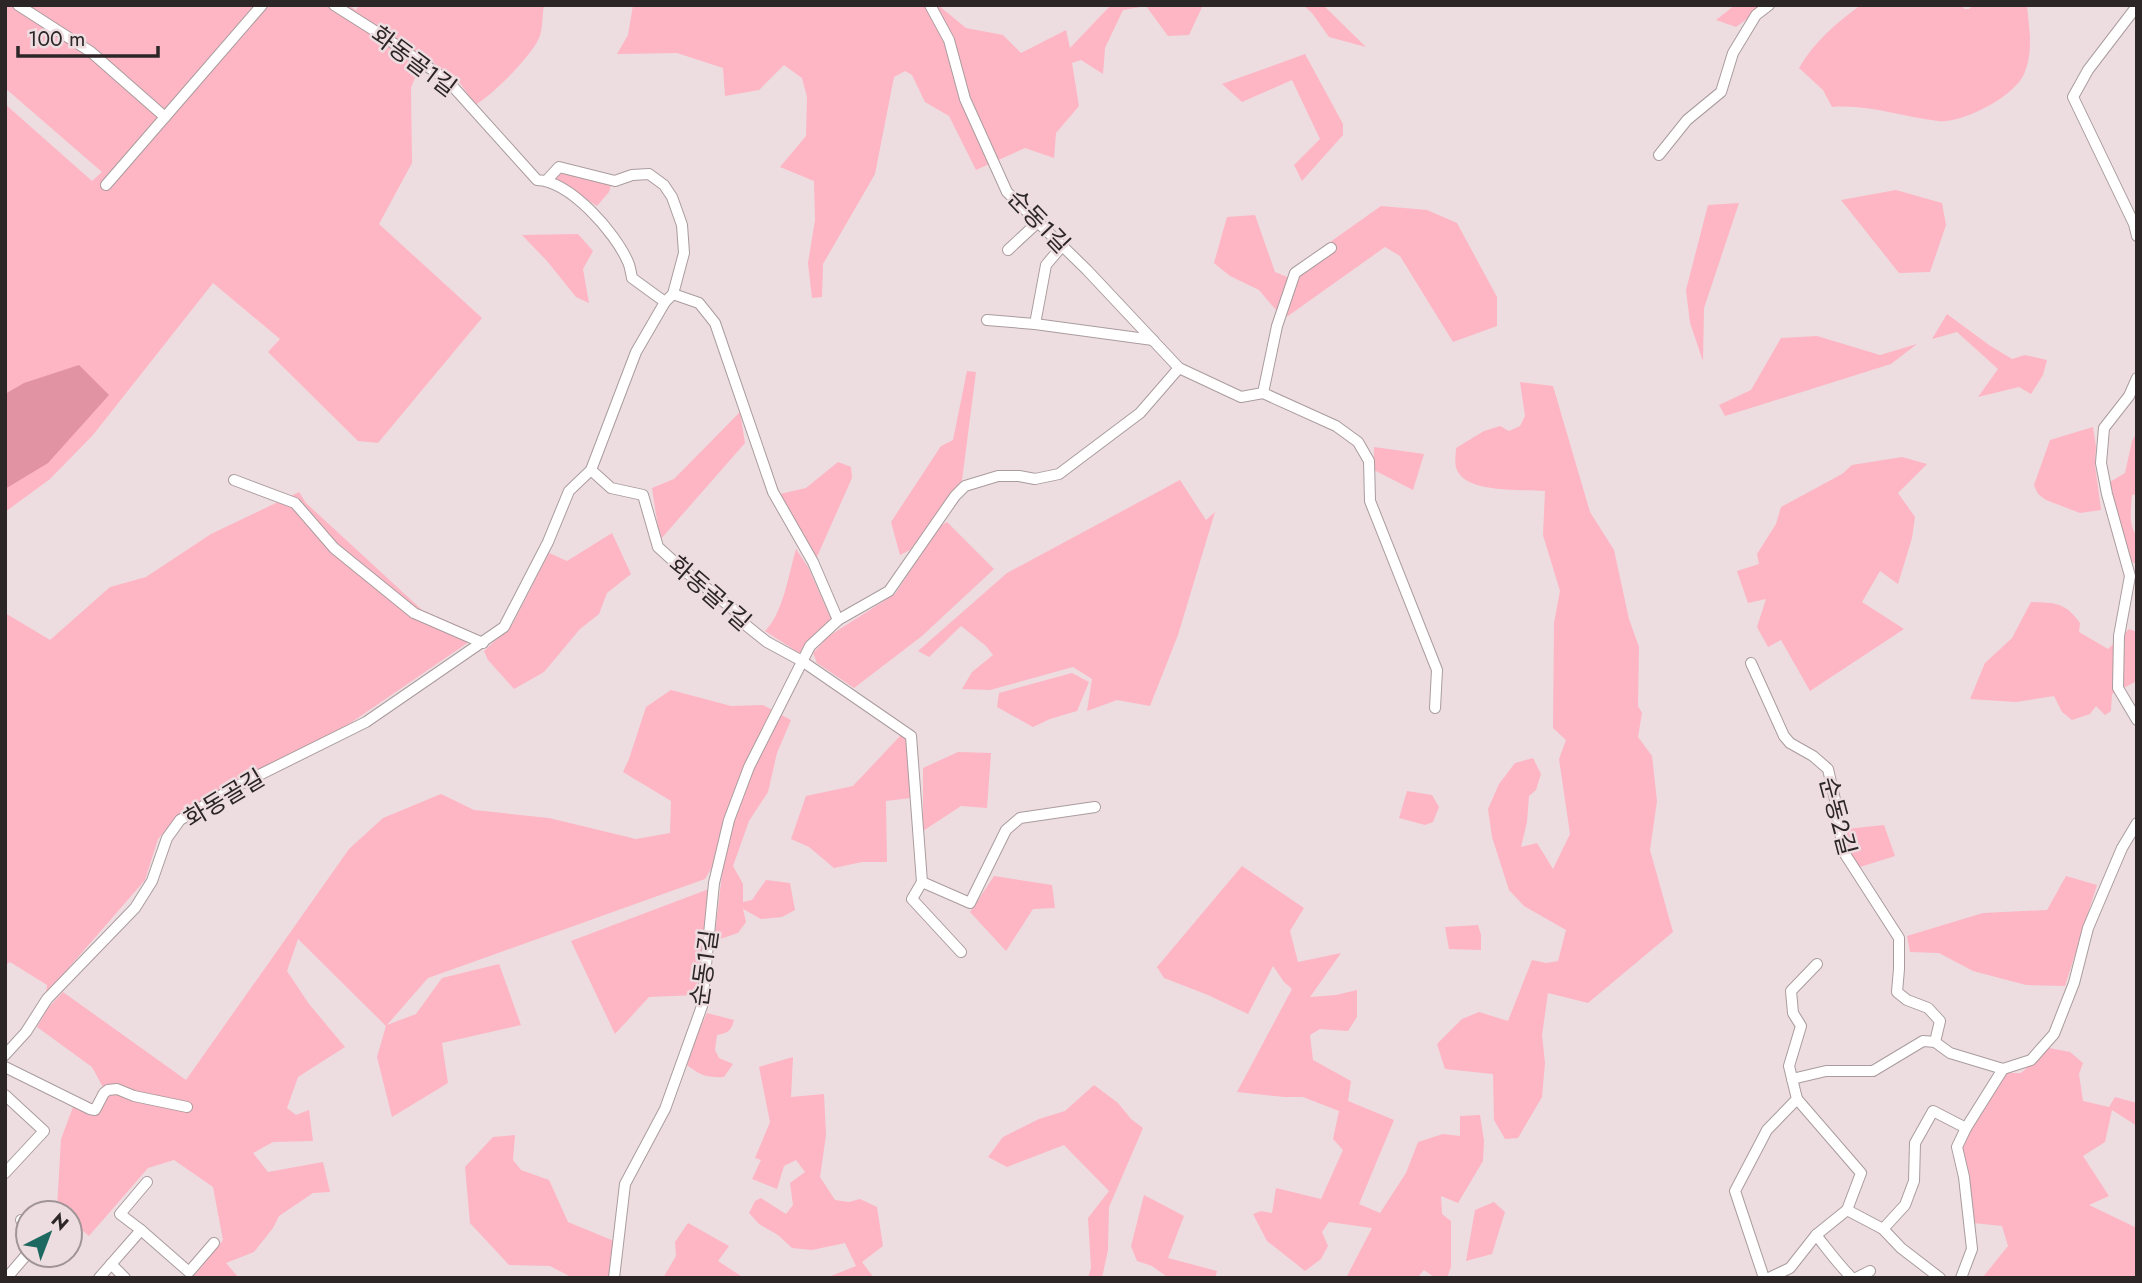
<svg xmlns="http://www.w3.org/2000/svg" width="2142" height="1283" viewBox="0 0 2142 1283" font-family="Jost,'Noto Sans KR',sans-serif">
  <rect width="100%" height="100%" fill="#eddde0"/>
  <!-- green -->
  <g fill="#feb5c4">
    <path d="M5 5H348L356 10 359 5H544C542 15 543 29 539 38 532 55 492 96 475 105L460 83 424 55 411 88 412 163 379 224 482 318 378 443 358 441 268 352 280 339 213 283 93 435 50 479 5 512V104L92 181 102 172 5 88Z"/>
    <polygon points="633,5 938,5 966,28 1003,35 1021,53 1066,30 1070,48 1111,5 1203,5 1189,35 1168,36 1146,6 1123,10 1105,48 1103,74 1081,60 1072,63 1079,106 1056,133 1054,158 1025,148 976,170 949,116 925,102 912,75 905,71 894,77 875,174 823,264 822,297 812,298 808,263 815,220 814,181 780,167 806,136 807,97 802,78 784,65 759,90 725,96 723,68 677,53 617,54 628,35"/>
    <polygon points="1303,5 1323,5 1366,47 1329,37 1312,13"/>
    <polygon points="1735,5 1766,5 1736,27 1716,20"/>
    <path d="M1861 5H1962L1964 9H1969L1973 5H2027C2029 29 2034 51 2024 74 2015 96 1962 124 1938 121 1903 117 1868 104 1832 107L1823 90 1799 68C1814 42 1836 23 1861 5Z"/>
    <polygon points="1305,54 1343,124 1343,135 1302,181 1294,165 1320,139 1292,80 1242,102 1222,84"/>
    <polygon points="569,164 614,176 609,192 597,206 553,178"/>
    <polygon points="1896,190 1942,203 1946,225 1930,272 1899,273 1841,200"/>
    <polygon points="1739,203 1704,308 1703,361 1690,323 1686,290 1708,205"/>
    <polygon points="1381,206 1427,210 1457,223 1497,297 1497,326 1453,342 1400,256 1385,247 1288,316 1275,309 1259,290 1230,276 1214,263 1227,217 1255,215 1275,272 1287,277 1333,240"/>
    <polygon points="578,234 593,251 583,269 589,303 576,297 547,261 522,235"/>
    <polygon points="1947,314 1989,345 2012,359 2025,355 2047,360 2043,375 2031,394 2019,387 1978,397 1998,369 1957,332 1932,339"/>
    <polygon points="1817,336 1880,355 1917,344 1891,364 1725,416 1719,405 1751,390 1781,338"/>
    <polygon points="967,371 976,372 962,480 910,550 900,555 891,522 941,446 953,440"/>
    <path d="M1520 382 1553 386 1590 512 1614 550 1629 619 1639 647 1638 706 1642 713 1638 737 1652 756 1657 801 1650 850 1673 932 1588 1003 1548 993 1542 1035 1545 1063 1542 1097 1518 1138 1505 1139 1494 1120 1493 1074 1445 1069 1437 1044 1462 1019 1479 1012 1508 1021 1532 960 1546 963 1558 961 1566 930 1524 906 1509 890 1492 837 1488 809 1499 784 1515 763 1533 758 1541 774 1536 790 1529 796 1527 822 1521 847 1537 843 1553 869 1570 834 1559 759 1566 740 1553 728 1554 623 1560 591 1543 535 1545 491C1524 489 1467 494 1457 470 1454 464 1456 455 1456 448L1484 431 1500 426 1509 431 1520 426 1525 416Z"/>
    <polygon points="740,412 745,443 660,540 652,488 674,479"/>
    <polygon points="2093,427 2096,447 2095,465 2101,510 2080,513 2046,500 2038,494 2034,485 2050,440"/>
    <path d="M2137 432V494L2132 495C2131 509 2128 525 2137 536L2136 564 2131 561 2113 503 2110 482 2125 473 2132 441Z"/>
    <polygon points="1374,447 1424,454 1413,490 1374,470"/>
    <polygon points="1902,457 1927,464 1898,493 1915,517 1912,538 1898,584 1880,571 1862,602 1904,629 1810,691 1781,640 1768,647 1757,627 1766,599 1748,603 1737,571 1759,564 1757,554 1776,524 1781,507 1842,474 1852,465"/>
    <polygon points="838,462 851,467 852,478 816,559 780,494 806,488"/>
    <polygon points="1180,480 1206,520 1215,512 1178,635 1150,706 1117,700 1087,711 1092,679 1073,667 990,690 962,689 972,672 993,655 986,646 961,626 929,657 918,651 1007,573"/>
    <polygon points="299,492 306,503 422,610 479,635 349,724 226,787 177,818 158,839 145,880 46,994 47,985 10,962 5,965 5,613 50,640 110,587 146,577 211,534"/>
    <polygon points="947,522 994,569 922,636 854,688 817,663 813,653 829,636 895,594 940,526"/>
    <polygon points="612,533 631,574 607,593 599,614 580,629 544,672 514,689 488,660 484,651 512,625 549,553 567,561"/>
    <path d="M796 549 808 567 831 619 799 653 765 631C783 614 789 573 796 549Z"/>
    <path d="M2031 602C2055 603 2065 602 2080 623L2079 632 2108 649 2129 629 2137 632V681L2112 694 2111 711 2105 715 2096 706 2090 714 2072 720 2062 712 2054 696 2016 702 1970 699 1985 663 2012 638Z"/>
    <polygon points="1072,673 1089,682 1077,711 1050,719 1033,727 997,707 999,693"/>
    <polygon points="671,690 731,706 763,705 791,720 777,753 768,792 749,821 733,866 743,884 743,902 752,900 766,880 790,883 795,910 782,917 761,919 743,909 746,922 738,933 714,941 723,866 714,864 705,879 428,978 387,1025 416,1014 442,978 499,964 521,1025 442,1043 448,1083 392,1117 377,1057 386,1026 298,939 287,971 309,1004 345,1047 298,1077 287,1108 296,1115 309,1110 313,1141 273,1142 253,1153 268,1172 323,1162 330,1192 313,1193 279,1216 273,1228 254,1252 226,1263 239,1278 192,1278 223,1240 213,1187 174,1160 148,1168 89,1236 70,1220 70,1213 62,1213 57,1208 61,1139 73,1107 96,1113 104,1089 92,1067 37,1027 48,1008 63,992 186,1080 349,849 383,818 441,794 474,810 549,818 636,839 670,833 671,801 623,772 629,759 646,707"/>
    <polygon points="901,735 907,738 911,798 886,801 887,862 862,862 834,868 809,847 791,839 806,796 853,786"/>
    <polygon points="958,752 991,753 987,808 961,806 923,831 923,768"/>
    <polygon points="1407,791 1432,795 1439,807 1433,822 1425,825 1399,818"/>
    <polygon points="1884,825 1895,856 1860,867 1850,853 1846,829"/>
    <polygon points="1242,866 1304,908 1290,931 1298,962 1341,953 1310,997 1336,995 1357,990 1357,1017 1348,1031 1320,1029 1310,1035 1313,1060 1351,1081 1348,1101 1394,1120 1359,1204 1380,1213 1406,1173 1418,1142 1443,1134 1460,1136 1460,1116 1480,1115 1484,1141 1483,1161 1458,1203 1441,1196 1442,1214 1451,1221 1451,1267 1447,1278 1435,1278 1424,1270 1417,1278 1346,1278 1372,1228 1329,1222 1322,1232 1328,1246 1321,1259 1305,1271 1267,1241 1253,1214 1261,1211 1272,1213 1276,1188 1321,1199 1343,1150 1333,1139 1339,1111 1303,1097 1284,1097 1237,1092 1292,989 1284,982 1273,966 1248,1014 1208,995 1164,978 1157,967"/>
    <polygon points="994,876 1052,885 1055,908 1033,909 1006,951 970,912"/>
    <polygon points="2066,876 2097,885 2065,986 2026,985 1973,971 1939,953 1910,952 1907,936 1983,913 2047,910"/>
    <polygon points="709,889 696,995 649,997 615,1034 571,941"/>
    <polygon points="1478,925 1481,935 1481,950 1449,949 1445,927"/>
    <path d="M707 1013 734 1020C731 1031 728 1033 717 1035L715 1050 719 1058 733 1064 724 1077C708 1078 699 1075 687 1065L698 1032Z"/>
    <polygon points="2049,1048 2070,1052 2083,1063 2079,1074 2083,1101 2109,1107 2115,1097 2137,1103 2137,1126 2112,1110 2105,1142 2083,1156 2109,1196 2089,1205 2137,1228 2137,1278 1983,1277 2008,1246 2002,1226 1973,1223 1962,1141 2003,1076 2008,1073 2021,1073"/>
    <polygon points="793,1057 791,1097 824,1094 826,1135 820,1177 835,1200 849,1202 860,1199 877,1207 883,1246 862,1262 874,1278 826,1278 856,1266 845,1243 812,1250 792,1248 778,1235 759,1224 749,1213 755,1201 761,1198 786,1214 793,1205 790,1183 805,1172 796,1160 784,1166 777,1189 752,1179 761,1160 755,1158 770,1122 759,1067"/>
    <polygon points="1094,1085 1118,1103 1131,1119 1143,1128 1109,1207 1108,1250 1102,1278 1088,1278 1091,1268 1088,1218 1109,1191 1064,1145 1007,1167 988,1157 1003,1137 1039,1119 1065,1111"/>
    <polygon points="515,1135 513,1160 521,1170 549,1180 568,1222 614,1241 609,1278 573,1278 550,1266 509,1265 470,1223 465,1167 493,1137"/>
    <polygon points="1144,1195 1184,1216 1168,1258 1217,1271 1215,1278 1166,1278 1166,1276 1152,1266 1137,1261 1131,1246"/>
    <polygon points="1494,1202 1505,1212 1492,1254 1466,1261 1475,1210"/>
    <polygon points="688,1223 729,1246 718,1261 744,1278 663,1278 676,1256 675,1242"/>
  </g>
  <!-- water -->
  <polygon fill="#e193a4" points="79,365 109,395 48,463 5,489 5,394 24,383"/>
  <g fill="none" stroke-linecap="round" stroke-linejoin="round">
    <!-- minor casing -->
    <g stroke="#aa9c9e" stroke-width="12">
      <g id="minor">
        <polyline points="18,5 91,52 165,117 262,5"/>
        <path d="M334 5 383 36 447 80 537 180C570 181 615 232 628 262 630 266 631 273 632 278L665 302"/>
        <polyline points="930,5 949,40 965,99 1007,192 1087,270 1179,368 1241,397 1263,393 1277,326 1295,273 1331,248"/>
        <polyline points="2137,6 2088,70 2073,97 2134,224 2137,236"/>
        <polyline points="1659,155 1687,120 1721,92 1733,53 1756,15 1769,5"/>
        <polyline points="547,180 559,167 615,181 632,175 649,174 664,185 672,197 682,225 684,253 673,294 665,302 636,352 591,470 611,488 643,495 658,547 681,568 733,609 747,626 767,642 802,661 911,736 922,882 970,903 1006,830 1020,818 1095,807"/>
        <polyline points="106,185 165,117"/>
        <polyline points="1008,250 1038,222"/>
        <polyline points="673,294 699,303 715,323 773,492 813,562 838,620"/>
        <polyline points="987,320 1035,324 1153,340"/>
        <polyline points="1035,324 1046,265 1062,246"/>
        <polyline points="2137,378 2129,396 2104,428 2101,463 2107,494 2130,576 2119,636 2118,688 2137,720"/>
        <polyline points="1263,393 1336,426 1358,442 1369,461 1370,501 1437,670 1435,708"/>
        <polyline points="234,480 295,503 334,548 414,613 483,643"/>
        <polyline points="1751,663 1784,736 1790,743 1813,756 1828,769 1836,804 1843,851 1899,938 1899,969 1897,992 1907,1000 1928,1008 1940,1021 1935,1042"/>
        <polyline points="922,882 912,899 961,952"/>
        <polyline points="5,1055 26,1032 47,999 135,908 152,881 167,838 180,820 235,787 366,722 504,627 548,542 569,491 591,470"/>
        <polyline points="5,1067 90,1109 95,1110 104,1093 108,1090 117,1089 134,1096 187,1107"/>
        <polyline points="1792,1079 1826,1071 1873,1071 1923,1041 1935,1042 1950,1053 2003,1069 2031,1060 2054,1034 2074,983 2088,928 2122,848 2137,823"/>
        <polyline points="5,1095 44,1131 5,1173"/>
        <polyline points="1847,1210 1883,1229 1901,1248 1940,1278"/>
        <polyline points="21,1220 28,1227"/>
        <polyline points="1883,1229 1905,1205 1914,1181 1915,1143 1933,1111 1966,1128"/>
        <polyline points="141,1230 189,1272 214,1243"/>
        <path d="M1816 1235C1828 1250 1838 1264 1852 1278"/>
        <polyline points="111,1264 125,1278"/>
        <polyline points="10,1274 28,1253"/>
        <polyline points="99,1278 141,1230 120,1214 147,1182"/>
        <polyline points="614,1278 625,1184 665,1109 702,1006 714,883 729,820 749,767 810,646 838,620 889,591 955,496 965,486 998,476 1019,476 1035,479 1059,474 1140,413 1179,368"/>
        <polyline points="1764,1278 1735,1191 1767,1130 1797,1099 1789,1066 1801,1026 1793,1013 1791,991 1817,964"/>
        <polyline points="1769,1278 1790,1268 1816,1235 1847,1210 1861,1173 1797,1099"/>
        <polyline points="1856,1278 1870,1271"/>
        <polyline points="1961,1278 1972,1249 1964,1177 1957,1147 1966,1128 2003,1069"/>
      </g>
    </g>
    <!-- minor -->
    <use href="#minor" stroke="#fff" stroke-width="10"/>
  </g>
  <g text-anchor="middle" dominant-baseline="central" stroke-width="5" stroke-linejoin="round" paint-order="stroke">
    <!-- street labels -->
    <g font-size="24" fill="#2c2627" stroke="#eddde0">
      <text transform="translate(414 61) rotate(37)">화동골1길</text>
      <text transform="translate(1039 221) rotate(46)">순동1길</text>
      <text transform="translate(710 593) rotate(41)">화동골1길</text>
      <text transform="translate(224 798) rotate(-31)">화동골길</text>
      <text transform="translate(1838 816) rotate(75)">순동2길</text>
      <text transform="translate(704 968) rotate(-82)">순동1길</text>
    </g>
  </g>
  <!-- border -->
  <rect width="2142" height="1283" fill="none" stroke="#2c2627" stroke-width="14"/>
  <!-- north arrow -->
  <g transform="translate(49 1234) rotate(42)"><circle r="33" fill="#eddde0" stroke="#a09496" stroke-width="2"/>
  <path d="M0-5L12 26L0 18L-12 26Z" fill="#1d6860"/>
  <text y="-10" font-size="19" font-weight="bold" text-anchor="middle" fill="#2c2627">N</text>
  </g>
  <!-- scale -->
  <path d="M18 46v10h140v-10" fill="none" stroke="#2c2627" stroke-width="3.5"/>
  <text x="28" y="46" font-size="21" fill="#2c2627" stroke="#eddde0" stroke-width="5" paint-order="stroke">100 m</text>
</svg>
